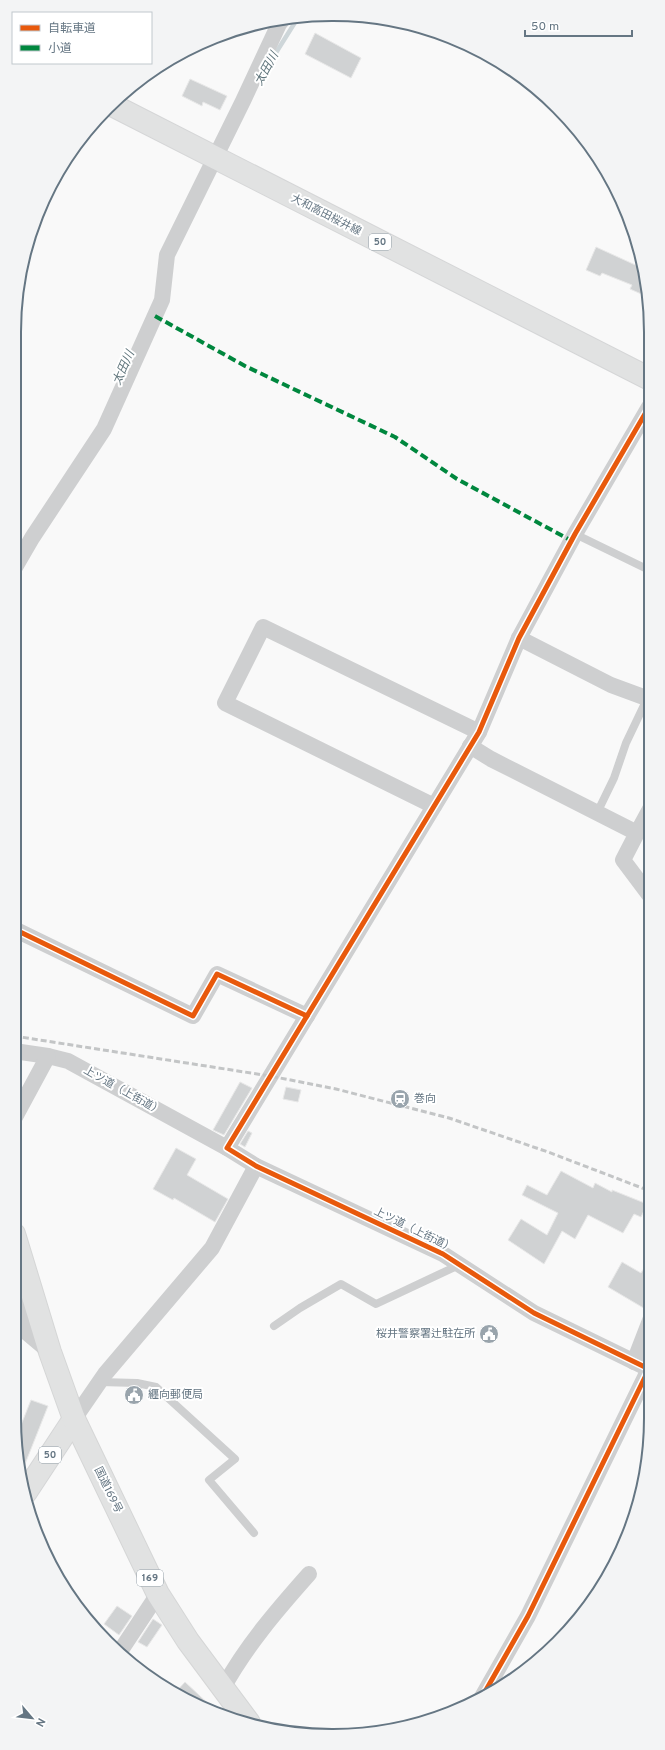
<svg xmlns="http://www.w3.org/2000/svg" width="665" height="1750" viewBox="0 0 665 1750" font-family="Overpass,'Noto Sans JP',sans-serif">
  <rect width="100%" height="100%" fill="#f9f9f9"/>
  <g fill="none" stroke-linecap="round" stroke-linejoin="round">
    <!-- stream -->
    <polyline stroke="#ced6d9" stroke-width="4.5" points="267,67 299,16"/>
  </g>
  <!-- building -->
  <g fill="#d0d2d3" stroke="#e8e8e8">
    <polygon points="315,33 361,58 351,78 305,54"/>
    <polygon points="190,79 227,96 220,110 203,102 202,106 182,96"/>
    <polygon points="596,247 642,268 648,291 648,297 630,289 632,285 602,273 600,276 586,270"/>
    <polygon points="240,1082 252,1088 224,1135 213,1130"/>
    <polygon points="286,1087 301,1090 298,1102 283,1099"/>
    <polygon points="248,1131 252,1133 245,1147 240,1144"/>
    <polygon points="176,1148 196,1159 187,1175 228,1199 215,1222 174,1198 173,1200 153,1189"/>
    <polygon points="561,1171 593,1188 595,1183 612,1192 612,1190 647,1204 641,1217 634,1214 623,1233 588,1215 575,1239 562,1231 544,1264 508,1240 521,1219 547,1235 558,1213 522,1195 527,1185 547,1195"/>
    <polygon points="651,1257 651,1309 647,1310 608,1287 622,1262 641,1273"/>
    <polygon points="31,1400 48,1406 23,1469 17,1435"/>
    <polygon points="117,1606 132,1616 119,1635 104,1624"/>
    <polygon points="153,1619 162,1625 147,1647 138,1642"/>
    <polygon points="185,1682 215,1710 214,1712 174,1694"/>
  </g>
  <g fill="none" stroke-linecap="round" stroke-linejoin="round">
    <!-- primary casing -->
    <g stroke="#d5d6d7" stroke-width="24">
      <g id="primary">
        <polyline points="112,105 648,378"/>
        <polyline points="26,1492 74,1419"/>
      </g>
    </g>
    <!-- highway casing -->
    <g stroke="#d5d6d6" stroke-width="24">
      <polyline id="highway" points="14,1234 50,1352 74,1419 158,1594 188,1641 249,1723"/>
    </g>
    <!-- lane -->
    <g stroke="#cecfd0" stroke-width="8">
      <polyline points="575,534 649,570"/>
      <polyline points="597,813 614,778 626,743 647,699"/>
      <polyline points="274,1326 300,1308 341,1284 376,1304 459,1265"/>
      <polyline points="100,1382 137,1383 156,1387 235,1459 209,1480 254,1533"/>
    </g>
    <!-- street -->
    <g stroke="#cecfd0" stroke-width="16">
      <polyline points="14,569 32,538 104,429 162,300 167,255 243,101 279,24 283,19"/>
      <polyline points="519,638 611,685 649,699"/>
      <polyline points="470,746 491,759 637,833 623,860 650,896"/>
      <polyline points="434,806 225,703 263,627 479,732"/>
      <polyline points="637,833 650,809"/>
      <polyline points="14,929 193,1016 217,974 307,1016"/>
      <polyline points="14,1051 48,1056 68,1061 227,1148 256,1166 443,1254 534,1313 651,1370"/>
      <polyline points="14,1119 48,1056"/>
      <polyline points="227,1148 479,732 519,638 575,534 649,407"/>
      <polyline points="14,1292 25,1331 50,1352"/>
      <polyline points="634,1362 651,1318"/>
      <polyline points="74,1419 105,1374 212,1248 256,1166"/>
      <polyline points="121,1650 158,1594"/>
      <path d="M223 1688C246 1646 277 1610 309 1574"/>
      <polyline points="482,1697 528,1616 649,1369"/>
    </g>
    <!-- primary -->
    <use href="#primary" stroke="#e1e2e2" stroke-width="22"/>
    <!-- highway -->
    <use href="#highway" stroke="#e1e2e2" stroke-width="22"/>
    <!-- rail -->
    <polyline stroke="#c3c5c6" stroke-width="3" stroke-dasharray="6 3" stroke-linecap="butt" points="14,1036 270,1076 336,1089 449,1118 548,1152 650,1191"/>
    <!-- quiet -->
    <polyline stroke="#00873e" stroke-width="4" stroke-dasharray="8 4" stroke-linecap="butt" points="155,316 245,366 395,437 457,479 572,541"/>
    <!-- cycleway casing -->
    <g stroke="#fff" stroke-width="8">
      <g id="cycleway">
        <polyline points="14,929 193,1016 217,974 307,1016"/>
        <polyline points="482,1697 528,1616 649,1369 534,1313 443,1254 256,1166 227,1148 479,732 519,638 575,534 649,407"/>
      </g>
    </g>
    <!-- cycleway -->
    <use href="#cycleway" stroke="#e8590c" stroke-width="5"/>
  </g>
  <!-- icons -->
  <defs>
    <g id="station-disc" transform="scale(1)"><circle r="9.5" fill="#99a4ac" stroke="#fff"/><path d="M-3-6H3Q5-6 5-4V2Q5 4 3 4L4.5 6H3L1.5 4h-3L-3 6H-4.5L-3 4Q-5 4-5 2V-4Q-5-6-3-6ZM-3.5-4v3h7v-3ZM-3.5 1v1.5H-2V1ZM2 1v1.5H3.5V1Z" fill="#fff"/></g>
    <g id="civic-disc" transform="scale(1)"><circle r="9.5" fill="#99a4ac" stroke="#fff"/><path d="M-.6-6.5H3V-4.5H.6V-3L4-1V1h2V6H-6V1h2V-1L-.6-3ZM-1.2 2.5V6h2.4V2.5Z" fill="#fff"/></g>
  </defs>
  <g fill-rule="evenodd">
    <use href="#station-disc" x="400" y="1099"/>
    <use href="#civic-disc" x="489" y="1334"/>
    <use href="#civic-disc" x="134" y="1395"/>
  </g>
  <g text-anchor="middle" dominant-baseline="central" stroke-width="4" stroke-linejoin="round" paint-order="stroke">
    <!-- shield labels -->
    <g fill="#fff" stroke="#939fa8" stroke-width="1">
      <rect x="369" y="234" width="22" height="16" rx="3"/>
      <rect x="39" y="1447" width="22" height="16" rx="3"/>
      <rect x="137" y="1570" width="26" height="16" rx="3"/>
    </g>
    <g font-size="10" font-weight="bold" fill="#657683">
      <text x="380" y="242">50</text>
      <text x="50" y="1455">50</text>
      <text x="150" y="1578">169</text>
    </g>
    <!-- street labels -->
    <g font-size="11" fill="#657683" stroke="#fff">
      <text transform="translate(326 215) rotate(27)">大和高田桜井線</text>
      <text transform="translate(123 1091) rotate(29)">上ツ道（上街道）</text>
      <text transform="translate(414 1230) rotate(26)">上ツ道（上街道）</text>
      <text transform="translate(108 1490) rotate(64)">国道169号</text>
    </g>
    <!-- poi labels -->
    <g font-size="11" fill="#657683" stroke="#fff" text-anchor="start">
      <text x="414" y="1099">巻向</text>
      <text x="475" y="1334" text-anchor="end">桜井警察署辻駐在所</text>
      <text x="148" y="1395">纒向郵便局</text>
    </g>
    <!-- water labels -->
    <g font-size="12" font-style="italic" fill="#60757c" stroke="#fff">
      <text transform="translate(267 69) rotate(-61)">太田川</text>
      <text transform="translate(124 368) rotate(-66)">太田川</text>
    </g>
  </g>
  <!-- crop -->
  <path d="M0 0H665V1750H0ZM332 21H333A311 311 0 0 1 644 332V1418A311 311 0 0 1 333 1729H332A311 311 0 0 1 21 1418V332A311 311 0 0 1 332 21Z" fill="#f3f4f5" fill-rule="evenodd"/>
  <path fill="none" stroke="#657683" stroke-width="2" d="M332 21H333A311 311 0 0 1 644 332V1418A311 311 0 0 1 333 1729H332A311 311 0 0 1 21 1418V332A311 311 0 0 1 332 21Z"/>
  <!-- legend -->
  <rect x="12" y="12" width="140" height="52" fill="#ffffff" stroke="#c1c8cd"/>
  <rect x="20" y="25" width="20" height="6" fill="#e8590c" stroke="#c1c8cd"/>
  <text x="48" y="32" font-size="12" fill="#657683">自転車道</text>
  <rect x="20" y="45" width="20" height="6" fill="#00873e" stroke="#c1c8cd"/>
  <text x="48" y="52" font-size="12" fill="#657683">小道</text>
  <!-- north arrow -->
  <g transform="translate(32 1718) rotate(118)" stroke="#ffffff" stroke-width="3" paint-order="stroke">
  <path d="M0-3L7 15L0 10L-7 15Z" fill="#657683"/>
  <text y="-6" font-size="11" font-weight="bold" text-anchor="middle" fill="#657683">N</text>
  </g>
  <!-- scale -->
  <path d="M525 30v6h107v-6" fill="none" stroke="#657683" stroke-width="2"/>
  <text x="531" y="30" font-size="12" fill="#657683" stroke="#ffffff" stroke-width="3" paint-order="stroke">50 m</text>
</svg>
